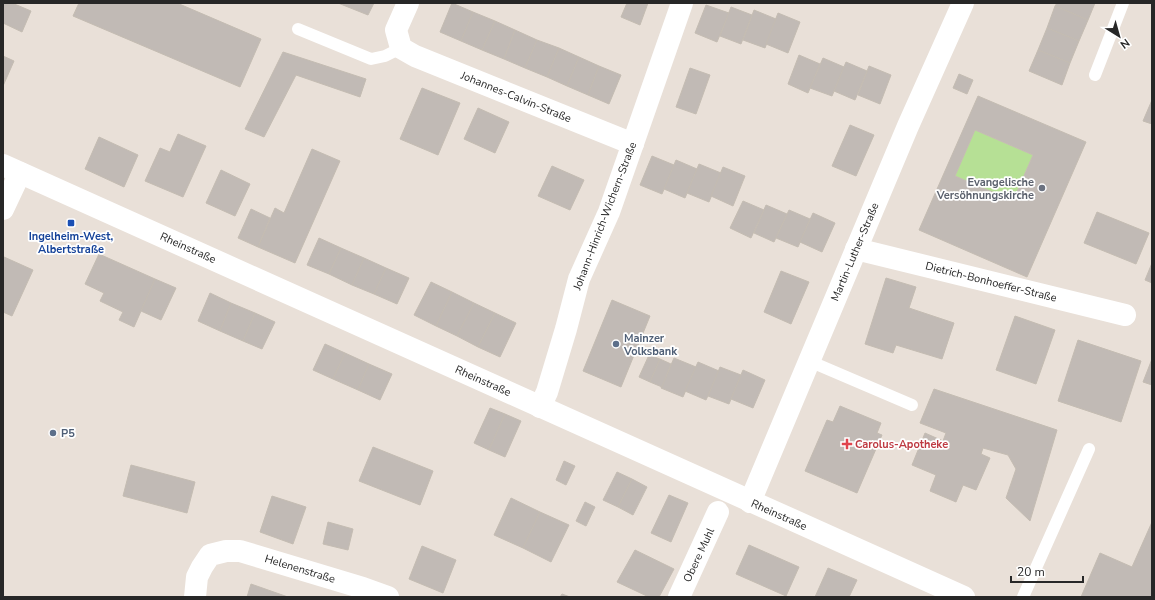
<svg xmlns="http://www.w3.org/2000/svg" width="1155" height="600" viewBox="0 0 1155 600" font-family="'Nunito Sans',sans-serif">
  <rect width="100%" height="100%" fill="#e9e0d8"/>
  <!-- green -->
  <polygon fill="#b6e095" points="975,130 1033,155 1013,201 955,176"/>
  <!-- building -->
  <g fill="#c1bab5" stroke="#c4bcb2" fill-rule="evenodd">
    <polygon points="3,3 12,3 31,11 22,32 3,23"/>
    <polygon points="79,3 177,3 261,39 240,87 73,16"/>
    <polygon points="338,3 374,3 368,15"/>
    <polygon points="452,3 473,12 461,41 440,32"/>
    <polygon points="627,3 648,3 640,25 621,17"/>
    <polygon points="1057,3 1095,3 1088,20 1055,6"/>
    <polygon points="706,5 729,13 717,42 695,33"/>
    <polygon points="1055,6 1088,20 1079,41 1047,28"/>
    <polygon points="731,7 752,15 741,44 720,36"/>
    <polygon points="754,10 776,19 765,48 743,40"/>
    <polygon points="473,12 495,21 482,50 461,41"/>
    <polygon points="778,13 800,22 788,53 766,44"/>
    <polygon points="495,21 515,30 504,59 482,50"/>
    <polygon points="1047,28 1079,41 1070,63 1038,50"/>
    <polygon points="515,30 537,40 525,68 504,59"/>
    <polygon points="537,40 559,48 547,77 525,68"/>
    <polygon points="559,48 579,57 567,86 547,77"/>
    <polygon points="1038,50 1070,63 1062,85 1029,71"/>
    <polygon points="283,52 366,79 360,97 296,75 264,137 245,129"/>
    <polygon points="799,55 820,64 808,93 788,84"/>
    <polygon points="3,56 14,61 3,86"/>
    <polygon points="579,57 599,66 588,95 567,86"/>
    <polygon points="823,58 844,67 832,96 810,88"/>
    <polygon points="846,62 867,71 855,100 834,91"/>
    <polygon points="599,66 621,75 609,104 588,95"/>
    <polygon points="869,66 891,75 880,104 858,95"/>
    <polygon points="690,68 710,75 696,114 676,107"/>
    <polygon points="959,74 973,80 967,94 953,88"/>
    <polygon points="422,88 460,103 438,155 400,139"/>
    <path d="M978 96 1086 142 1027 277 919 230ZM975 130 1033 155 1013 201 955 176Z"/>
    <polygon points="1152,100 1152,124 1143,121"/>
    <polygon points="478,108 509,122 495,153 464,139"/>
    <polygon points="850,125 874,135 856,176 832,166"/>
    <polygon points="178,134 206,146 183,197 145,181 160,148 170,152"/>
    <polygon points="99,137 138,155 124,187 85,169"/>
    <polygon points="312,149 340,161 295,263 258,247 275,208 284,213"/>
    <polygon points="652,156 674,165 662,194 640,185"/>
    <polygon points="676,160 697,169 685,198 664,189"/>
    <polygon points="699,164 721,173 709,202 687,193"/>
    <polygon points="552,166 584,180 570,210 538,196"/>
    <polygon points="723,167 745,176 733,206 711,196"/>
    <polygon points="221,170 250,184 235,216 206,203"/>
    <polygon points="743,201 764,210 751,238 730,228"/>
    <polygon points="766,205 787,214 774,242 754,233"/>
    <polygon points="251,209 270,218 258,247 238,238"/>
    <polygon points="789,210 810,219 798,247 776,238"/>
    <polygon points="1097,212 1149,233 1136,264 1084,243"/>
    <polygon points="813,213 835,223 822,252 800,242"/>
    <polygon points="319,238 341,248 329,274 307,265"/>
    <polygon points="341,248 364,258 352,285 329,274"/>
    <polygon points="99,254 155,279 134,327 119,320 123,312 100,301 104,293 85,284"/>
    <polygon points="4,257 33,270 12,316 3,312 3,260"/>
    <polygon points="364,258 386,268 374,294 352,285"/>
    <polygon points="1152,263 1152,283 1145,280"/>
    <polygon points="386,268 409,278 397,304 374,294"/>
    <polygon points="781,271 809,282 791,324 764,312"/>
    <polygon points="886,278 916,287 909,308 954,323 942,359 896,345 893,353 865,344"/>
    <polygon points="155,279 176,288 161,320 141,311"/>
    <polygon points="431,282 452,292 436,326 414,315"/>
    <polygon points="452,292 474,303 457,336 436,326"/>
    <polygon points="210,293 231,303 220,331 198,321"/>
    <polygon points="612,300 650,316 621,387 583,371"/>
    <polygon points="231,303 255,313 243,341 220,331"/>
    <polygon points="474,303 495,313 478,347 457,336"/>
    <polygon points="255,313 275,322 262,349 243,341"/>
    <polygon points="495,313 516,323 500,357 478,347"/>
    <polygon points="1015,316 1055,330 1036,384 996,370"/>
    <polygon points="1078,340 1141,361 1121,422 1058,401"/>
    <polygon points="325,344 345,353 333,379 313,370"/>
    <polygon points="345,353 369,364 358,390 333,379"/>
    <polygon points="649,355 660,359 650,382 639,377"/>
    <polygon points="674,358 696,367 683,397 661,388"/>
    <polygon points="660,359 671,364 662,387 650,382"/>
    <polygon points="1152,359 1152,385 1143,382"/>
    <polygon points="698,362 719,371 706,400 685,391"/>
    <polygon points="369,364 392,374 380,400 358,390"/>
    <polygon points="720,367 741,375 729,404 708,396"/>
    <polygon points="743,370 765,380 753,408 731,399"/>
    <polygon points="934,389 1057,430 1030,521 1006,498 1016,469 1008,455 983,448 981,454 990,458 976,490 963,485 956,502 930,491 936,475 912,465 925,433 943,441 946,433 920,423"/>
    <polygon points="840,406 881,423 877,433 882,435 857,493 805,471 827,420 833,422"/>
    <polygon points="490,408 505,414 489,450 474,443"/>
    <polygon points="505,414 521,421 505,457 489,450"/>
    <polygon points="373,447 433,471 420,505 359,481"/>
    <polygon points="564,461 575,466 566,485 556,480"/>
    <polygon points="131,465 195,482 187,513 123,496"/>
    <polygon points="617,472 632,479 618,507 603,500"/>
    <polygon points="632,479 647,487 633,515 618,507"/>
    <polygon points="669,495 688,503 671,542 651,533"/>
    <polygon points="272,496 306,507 293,544 260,532"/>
    <polygon points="511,498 540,512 523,548 494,535"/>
    <polygon points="585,502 595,507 586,526 576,521"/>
    <polygon points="540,512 569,525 551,562 523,548"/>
    <polygon points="328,522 353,529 348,550 323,544"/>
    <polygon points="1152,522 1152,597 1081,597 1100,553 1132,567"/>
    <polygon points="749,545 799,567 786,596 736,574"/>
    <polygon points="422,546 456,560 443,593 409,579"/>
    <polygon points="635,550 674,569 659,597 649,597 617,582"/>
    <polygon points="828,568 857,580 849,597 815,597"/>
    <polygon points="251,584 288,597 247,597"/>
    <polygon points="562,594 570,597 560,597"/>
  </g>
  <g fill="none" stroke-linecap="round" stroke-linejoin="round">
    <!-- service -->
    <g stroke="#fff" stroke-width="12">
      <polyline points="298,29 371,59 385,56 401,48"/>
      <polyline points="1095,75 1123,3"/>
      <polyline points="809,361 912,405"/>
      <polyline points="1023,597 1089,449"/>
    </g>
    <!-- minor -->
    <g stroke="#fff" stroke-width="22">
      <polyline points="408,3 396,30 401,48 415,56 633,144"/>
      <polyline points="3,209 20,173"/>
      <polyline points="856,249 1125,315"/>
      <polyline points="540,407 547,392 566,329 579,279 609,212 682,3"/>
      <polyline points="750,502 908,126 963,3"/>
      <polyline points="195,597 197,577 202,567 210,555 226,551 240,551 363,588 388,597"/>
      <polyline points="679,597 718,512"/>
    </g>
    <!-- secondary -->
    <polyline stroke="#fff" stroke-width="22" points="3,165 964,597"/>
  </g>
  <!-- markers -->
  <circle fill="#6b7280" stroke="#fff" stroke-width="1.5" cx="1042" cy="188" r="4"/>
  <rect fill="#1a4fb4" stroke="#fff" stroke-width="1.5" x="67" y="219" width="8" height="8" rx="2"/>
  <g fill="#5c6f8a" stroke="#fff" stroke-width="1.5">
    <circle cx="616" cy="344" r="4"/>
    <circle cx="53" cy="433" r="4"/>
  </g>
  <path fill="#e0444e" stroke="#fff" stroke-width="1.5" d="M845 438h4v4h4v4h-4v4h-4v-4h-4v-4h4z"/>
  <g text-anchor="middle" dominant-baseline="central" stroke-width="3.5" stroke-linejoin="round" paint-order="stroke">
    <!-- street labels -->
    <g font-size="11" fill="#272727" stroke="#fff">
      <text transform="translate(516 97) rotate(22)">Johannes-Calvin-Straße</text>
      <text transform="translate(605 216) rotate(-69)">Johann-Hinrich-Wichern-Straße</text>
      <text transform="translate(188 248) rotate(24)">Rheinstraße</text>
      <text transform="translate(855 252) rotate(-67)">Martin-Luther-Straße</text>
      <text transform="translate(991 282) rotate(14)">Dietrich-Bonhoeffer-Straße</text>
      <text transform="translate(483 381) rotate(24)">Rheinstraße</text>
      <text transform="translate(779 515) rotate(24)">Rheinstraße</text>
      <text transform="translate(699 555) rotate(-65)">Obere Muhl</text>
      <text transform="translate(300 569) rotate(17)">Helenenstraße</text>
    </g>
    <!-- worship labels -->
    <g font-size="11" font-weight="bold" fill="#5b616d" stroke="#fff" text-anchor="end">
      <text x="1034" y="182">Evangelische<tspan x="1034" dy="13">Versöhnungskirche</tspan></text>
    </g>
    <!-- transit labels -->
    <g font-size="11" font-weight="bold" fill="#164399" stroke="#fff">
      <text x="71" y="236">Ingelheim-West,<tspan x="71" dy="13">Albertstraße</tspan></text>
    </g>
    <!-- service labels -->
    <g font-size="11" font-weight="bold" fill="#4e5e75" stroke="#fff" text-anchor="start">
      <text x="624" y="338">Mainzer<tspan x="624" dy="13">Volksbank</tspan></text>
      <text x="61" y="433">P5</text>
    </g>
    <!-- health labels -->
    <g font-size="11" font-weight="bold" fill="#be3a42" stroke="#fff" text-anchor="start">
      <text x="855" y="444">Carolus-Apotheke</text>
    </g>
  </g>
  <!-- border -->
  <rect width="1155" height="600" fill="none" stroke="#272727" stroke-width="8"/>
  <!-- north arrow -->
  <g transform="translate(1119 36) rotate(143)" stroke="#ffffff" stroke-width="3" paint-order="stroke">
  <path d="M0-3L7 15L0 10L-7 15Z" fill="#272727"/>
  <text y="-6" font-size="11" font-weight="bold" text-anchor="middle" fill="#272727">N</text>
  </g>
  <!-- scale -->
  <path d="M1011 576v6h72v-6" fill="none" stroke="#272727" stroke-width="2"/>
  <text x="1017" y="576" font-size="12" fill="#272727" stroke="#ffffff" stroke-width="3" paint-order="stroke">20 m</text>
</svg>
